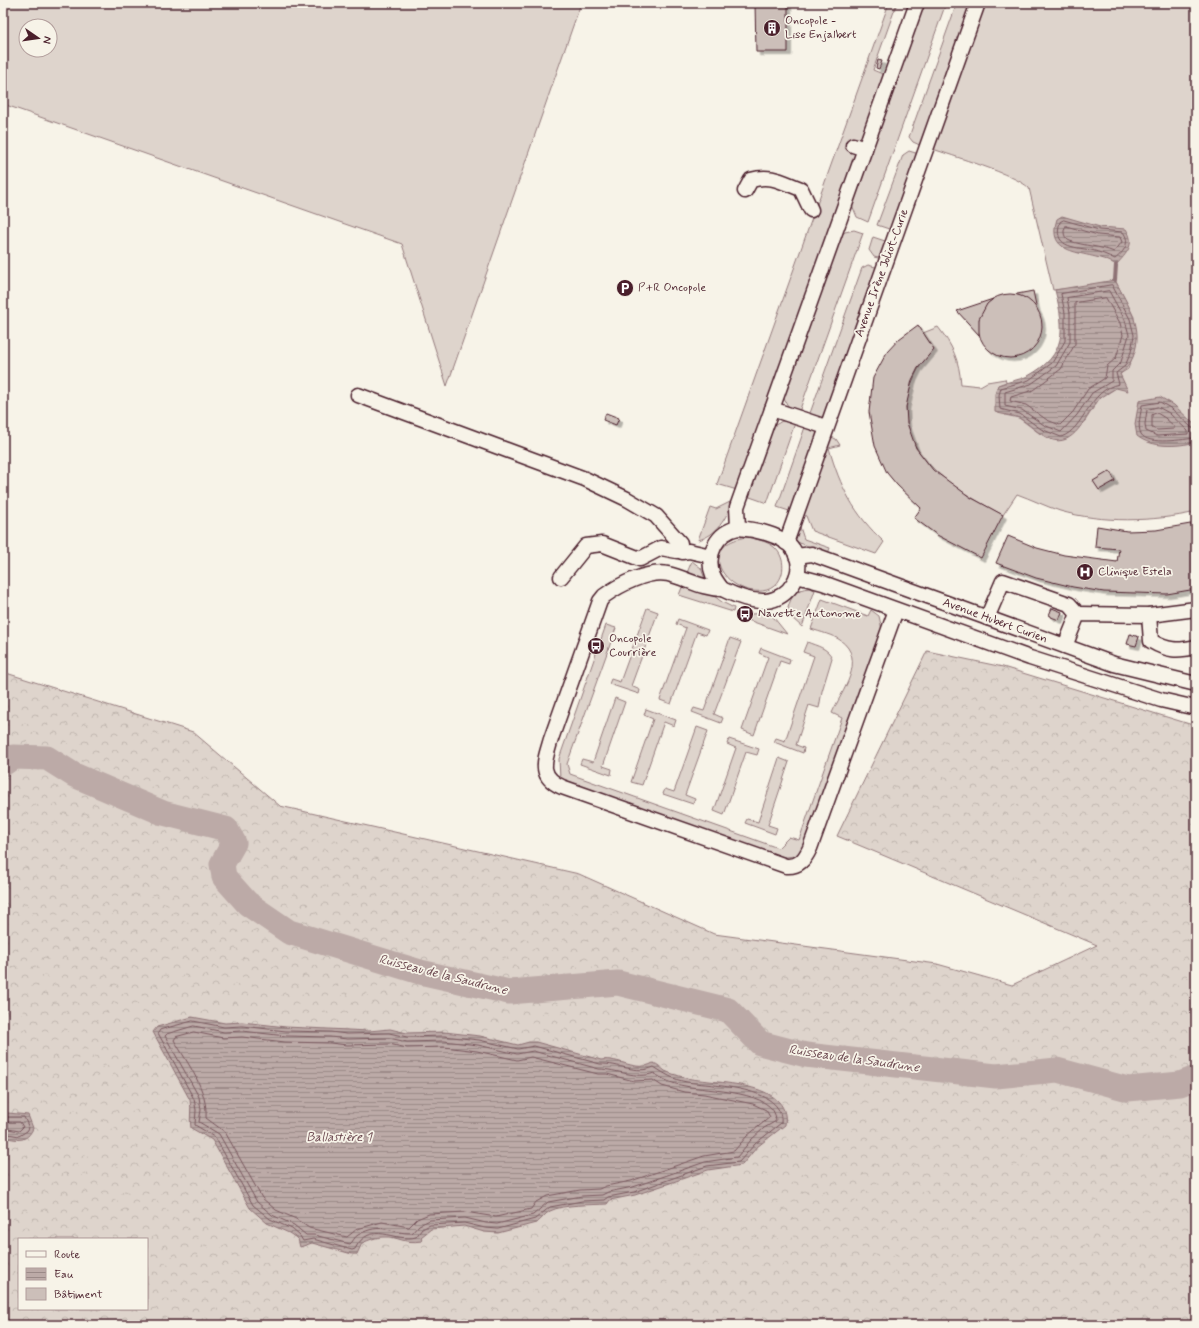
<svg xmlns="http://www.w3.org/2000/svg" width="1199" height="1328" viewBox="0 0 1199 1328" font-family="Mynerve,sans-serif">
  <defs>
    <pattern id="forest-crowns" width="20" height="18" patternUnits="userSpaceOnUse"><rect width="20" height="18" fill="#ded4cc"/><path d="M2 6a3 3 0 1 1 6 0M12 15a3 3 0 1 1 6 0" fill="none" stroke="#c0b6af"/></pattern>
    <pattern id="water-rules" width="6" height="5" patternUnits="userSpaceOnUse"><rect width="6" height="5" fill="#bcaaa7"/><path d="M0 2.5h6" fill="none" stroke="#9b8a88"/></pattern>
    <filter id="shadow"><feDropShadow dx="3.5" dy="3.5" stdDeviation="0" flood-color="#0004"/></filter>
  </defs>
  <rect width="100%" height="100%" fill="#f7f3e8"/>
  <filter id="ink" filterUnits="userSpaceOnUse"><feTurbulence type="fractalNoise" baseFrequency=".025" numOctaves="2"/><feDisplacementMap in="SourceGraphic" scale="8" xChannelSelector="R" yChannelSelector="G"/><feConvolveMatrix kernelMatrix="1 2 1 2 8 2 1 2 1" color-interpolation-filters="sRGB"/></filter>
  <g filter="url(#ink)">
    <!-- grass -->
    <g fill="#ded4cc" stroke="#947a7c" fill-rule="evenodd">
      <path d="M3 3H581L447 386 402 244 3 104ZM26 26H50V50H26Z"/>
      <polygon points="889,3 897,3 873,70 885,75 737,490 717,484"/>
      <polygon points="924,3 946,3 868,222 857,217 852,205"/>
      <polygon points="957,3 973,3 922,146 913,142 909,137"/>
      <path d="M982 3H1196V322L1193 332 1196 334V512C1153 522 1102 523 1060 511 1045 506 1031 499 1017 494L1003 515C958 491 895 456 908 396 913 376 920 363 934 349L923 333 938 327C953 346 959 360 961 384L980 386 987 382 1005 379 1006 382 998 385 1005 415 1019 418 1039 433 1051 439 1085 421 1099 399 1116 388 1120 374 1128 369 1134 353V317L1115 280 1091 286 1053 290 1029 188C1015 174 952 156 930 148Z"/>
      <polygon points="909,151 919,154 892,230 877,225 903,155"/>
      <polygon points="854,230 863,233 799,412 789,408 783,397 841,235 845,232"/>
      <polygon points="873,237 888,242 882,259 874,257 869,250"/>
      <polygon points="868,265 879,268 824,421 809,416 862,268"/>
      <polygon points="782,421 795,423 767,503 747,496 772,427"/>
      <polygon points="805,427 820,432 792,512 777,507"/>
      <path d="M827 435 836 439 840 445 829 448C840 487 854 514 884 542L876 554 812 531 806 516 800 513Z"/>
      <path d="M732 501C727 518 716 536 698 540L710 507 716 509Z"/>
      <polygon points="796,523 799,524 804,539 830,548 828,553 794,541"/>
      <path d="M746 537C756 539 767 541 774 547 788 559 785 584 767 590 731 600 690 547 746 537Z"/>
      <polygon points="692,561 701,568 706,582 686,575"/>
      <polygon points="683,585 714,596 722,602 734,608 733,612 679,595"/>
      <path d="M809 588 815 590 802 627 792 618 788 608C791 596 796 589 809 588Z"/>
      <path d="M822 599 868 616 871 610 879 616 882 630 802 850 795 856 778 858 560 779 559 759 606 625 616 628 567 764 570 774 778 848 789 837 799 840 842 718 832 713C841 692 868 660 840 640 833 635 820 632 811 629Z"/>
      <polygon points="647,608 658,612 631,686 640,690 639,694 609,684 611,679 620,682"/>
      <polygon points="770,613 787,634 748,620 751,614"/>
      <polygon points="678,619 708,630 706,635 697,632 671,704 660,700 686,628 676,624"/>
      <polygon points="730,638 741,642 714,714 723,718 721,723 692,712 694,708 704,711"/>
      <path d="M807 642C817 646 828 648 832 658L822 691 819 708 809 705 796 745 804 748 803 753 774 742 776 738 785 741 814 656 803 652Z"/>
      <polygon points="761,648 790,659 789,664 780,661 754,735 742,730 768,657 759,653"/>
      <polygon points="615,698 625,702 603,766 612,769 611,775 580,764 582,759 593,762"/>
      <polygon points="646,709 676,720 674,726 664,722 642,785 631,782 653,719 644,715"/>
      <polygon points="697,727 708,731 685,795 695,799 693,804 663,794 665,789 674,792"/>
      <polygon points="729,739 759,749 757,755 746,752 724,815 714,811 736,748 727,744"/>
      <polygon points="779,758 789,762 768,825 777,828 775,834 745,823 747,819 758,822"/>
    </g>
    <!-- forest -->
    <path fill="url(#forest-crowns)" stroke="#947a7c" fill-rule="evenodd" d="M927 651 1003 667 1196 726V1325H3V672L193 732 280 806 579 874 714 934 937 964 1012 985 1097 945 837 836ZM19 1239H147V1309H19Z"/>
    <!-- water -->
    <g fill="url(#water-rules)" stroke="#8e7275">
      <path d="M1062 216 1100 227 1126 229C1136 244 1127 253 1116 265 1093 249 1044 260 1057 219Z"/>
      <path d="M1115 280C1128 306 1145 327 1133 357 1129 365 1127 369 1120 374L1128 391 1116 388C1110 392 1102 395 1098 400 1086 415 1074 449 1050 439 1038 434 1030 424 1019 418 1013 415 1002 415 995 412V394L998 385C1007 382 1019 380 1028 376 1067 355 1065 329 1055 290Z"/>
      <path d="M1160 397 1174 405 1196 426V442C1177 447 1152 448 1137 436L1135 424 1139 401Z"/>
      <path d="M192 1017 225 1023 242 1022 286 1027 369 1031 390 1029 407 1033 444 1032 480 1036 518 1045 529 1042H536L601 1060C619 1057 636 1073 653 1063 658 1064 661 1068 665 1071 671 1074 680 1076 686 1078 714 1084 792 1080 785 1125L757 1147 742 1165 708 1170 635 1195 610 1200 607 1204C591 1205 564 1204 550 1211 544 1214 542 1220 536 1223L498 1233 484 1232 464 1226 431 1229 421 1237 422 1241C403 1244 398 1236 384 1237 376 1237 369 1240 362 1243L357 1254H352L312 1243 300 1247 298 1239 289 1233 267 1223 250 1208 212 1140 191 1128C189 1118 192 1110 190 1100L153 1032 157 1027Z"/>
      <path d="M8 1113 28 1115 33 1128C27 1143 17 1140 3 1137V1114Z"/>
    </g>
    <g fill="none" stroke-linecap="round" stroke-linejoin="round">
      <!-- shore -->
      <g stroke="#78575d" stroke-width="1">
        <path d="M1064 220 1099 230 1123 232C1131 242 1124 252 1115 259 1107 255 1100 252 1091 250 1073 247 1052 247 1060 222Z"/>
        <path d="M1066 226 1098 235 1120 237 1122 242 1114 252C1100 246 1084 246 1070 241 1064 239 1062 230 1066 226Z"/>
        <path d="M1112 285 1130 319 1134 335 1131 352 1125 366 1116 373 1119 384C1088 390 1085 429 1061 437L1041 429 1020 414 1000 409 999 395 1001 388 1029 380 1052 363 1065 341V313L1061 294Z"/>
        <polygon points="1109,291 1125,320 1129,335 1121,362 1112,371 1112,381 1092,393 1077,415 1061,432 1044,425 1022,410 1005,406 1005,392 1031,384 1056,366 1070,342 1070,313 1067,298"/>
        <polygon points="1106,298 1120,323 1123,335 1116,358 1107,366 1105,378 1088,389 1073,412 1060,425 1047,420 1026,405 1010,401 1011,397 1033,390 1061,369 1075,344 1075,303"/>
        <polygon points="1158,407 1169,413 1188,431 1188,434 1157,436 1146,431 1145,424 1147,410"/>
        <polygon points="1157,413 1165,418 1174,426 1174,429 1157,430 1152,428 1152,415"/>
        <path d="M1196 429 1192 428 1172 409 1160 402 1142 405C1141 413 1137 426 1141 434 1148 446 1184 439 1196 438"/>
        <path d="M193 1021 224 1027 242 1026 286 1031 330 1032 347 1034 389 1033 407 1037 444 1036 479 1040 518 1049 534 1046 600 1064C619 1063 636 1075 654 1067 665 1074 674 1080 687 1082 712 1086 785 1086 781 1123L755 1144 739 1162 707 1166 634 1192 608 1197 604 1200 582 1201 550 1207 535 1219 498 1229 485 1228 464 1223 430 1225 422 1229 416 1237C396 1243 370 1219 355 1249L352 1250 313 1239 303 1241 300 1236 292 1229 270 1219 253 1205 215 1137 195 1125 196 1110 194 1099 158 1033 160 1030Z"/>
        <path d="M194 1026 224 1032 242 1031 286 1036 330 1037 347 1039 389 1038 407 1042 444 1041 478 1045 517 1054 533 1051 599 1069C616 1069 637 1080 654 1073 663 1080 673 1084 685 1086 706 1091 777 1090 776 1121L764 1128 751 1140 737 1157 705 1162 633 1187 608 1192 602 1195 582 1196 548 1202 533 1215 497 1224 486 1223 465 1218 430 1220 419 1225 412 1233C391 1234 382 1221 358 1235 354 1237 353 1242 350 1244L314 1235H306L294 1225 272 1215 257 1202 219 1134 199 1122 201 1110 199 1097 165 1036 167 1034Z"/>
        <path d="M194 1032 223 1038 242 1037 285 1042 330 1043 347 1045 389 1044 407 1048 444 1047 477 1051 517 1060 531 1057 598 1074H607L634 1081 653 1080 662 1086 684 1092 704 1094 753 1104 766 1110 770 1117 747 1136 734 1151 704 1156 631 1181 606 1186 599 1189 580 1190 547 1196 536 1202 531 1209 496 1217 465 1212 429 1214 417 1219 409 1227 382 1222 357 1229 347 1237 309 1228 296 1219 276 1210 262 1198 225 1132 206 1118C208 1090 188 1064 174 1040L176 1037Z"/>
        <polyline points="3,1117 24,1117 29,1128 27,1131 19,1136 3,1133"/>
        <polyline points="3,1122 20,1122 23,1127 19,1131 3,1128"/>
      </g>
      <!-- stream -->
      <polyline stroke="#8e7275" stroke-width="4" points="1115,280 1116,265"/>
      <!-- river -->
      <polyline stroke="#bcaaa7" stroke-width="25" points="3,764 13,757 47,758 74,775 163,813 226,829 234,843 222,864 224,877 248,904 289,932 420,972 509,992 618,983 728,1010 760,1043 806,1055 996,1076 1057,1070 1128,1089 1180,1084 1196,1078"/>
    </g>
    <!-- building -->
    <g fill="#ccbfb9" stroke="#4a1f2b" filter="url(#shadow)">
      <polygon points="755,3 788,3 788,52 756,52"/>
      <polygon points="878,60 882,61 879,69 876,68"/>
      <polygon points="1033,291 1037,310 1025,298 1012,295"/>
      <circle cx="1010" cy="326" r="32"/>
      <polygon points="993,299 987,304 979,319 979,335 957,311"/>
      <polygon points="918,325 934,349 918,368 912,380 906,407 907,423 916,448 933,470 970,497 1003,515 981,558 937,535 914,518 921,508 897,485 887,473 875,446 869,412 873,378 887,352 899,339"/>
      <polygon points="606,413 619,418 616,425 603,420"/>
      <polygon points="1110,471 1115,481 1099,490 1093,481"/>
      <polygon points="1196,523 1196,589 1167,594 1104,592 1073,587 1036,578 996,563 1008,536 1037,548 1064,555 1117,562 1119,549 1095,547 1097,526 1127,531 1156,530"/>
      <polygon points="1052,608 1062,612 1059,620 1051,617 1051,616 1049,615"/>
      <polygon points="1130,634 1139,637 1136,646 1127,644"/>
    </g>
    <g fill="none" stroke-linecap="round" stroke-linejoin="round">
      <!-- minor casing -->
      <g stroke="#4a1f2b" stroke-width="17">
        <g id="minor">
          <polyline points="853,145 865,149"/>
          <path d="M745 191 751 180C771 174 782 182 801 189L811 210"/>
          <polyline points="358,395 585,479 627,499 656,516 680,543"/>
          <polyline points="772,409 826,427"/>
          <polyline points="738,528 737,507 917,3"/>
          <path d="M738 528C753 529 784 535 793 549 808 571 789 599 766 601 752 602 734 595 722 589 719 585 715 580 713 575 705 555 717 532 738 528Z"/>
          <polyline points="786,543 978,3"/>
          <polyline points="682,552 689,551 711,556"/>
          <polyline points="796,556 812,554 1114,664 1196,684"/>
          <polyline points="797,576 823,583 1030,658 1161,700 1196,708"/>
          <polyline points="561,577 586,546 602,544 640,559 661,548 677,551"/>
          <path d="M722 589C702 589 686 578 668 574 648 570 619 585 604 596L600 601 551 739C545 760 537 776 562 787L786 866C799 867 805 859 810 848L896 610"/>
          <path d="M1149 615 1151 641C1168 651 1177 651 1196 647"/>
          <polyline points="987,618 1003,581 1069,604 1078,614"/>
          <polyline points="1065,646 1078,614 1149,615 1196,609"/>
        </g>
      </g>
      <!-- minor -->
      <use href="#minor" stroke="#f7f3e8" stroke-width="14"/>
    </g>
  </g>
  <!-- icons -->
  <defs>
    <g id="building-disc" transform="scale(0.9)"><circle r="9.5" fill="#4a1f2b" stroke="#f7f3e8"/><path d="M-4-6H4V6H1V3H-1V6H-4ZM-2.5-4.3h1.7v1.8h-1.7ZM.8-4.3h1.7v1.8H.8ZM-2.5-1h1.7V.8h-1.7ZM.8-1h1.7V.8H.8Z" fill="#fff"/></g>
    <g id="parking-disc" transform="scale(0.9)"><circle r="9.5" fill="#4a1f2b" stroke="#f7f3e8"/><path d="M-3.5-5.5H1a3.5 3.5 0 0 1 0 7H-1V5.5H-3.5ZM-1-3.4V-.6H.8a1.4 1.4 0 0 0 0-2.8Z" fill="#fff"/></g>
    <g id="hospital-disc" transform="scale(0.9)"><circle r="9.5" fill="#4a1f2b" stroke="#f7f3e8"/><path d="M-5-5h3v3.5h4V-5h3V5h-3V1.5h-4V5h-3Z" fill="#fff"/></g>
    <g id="bus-disc" transform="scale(0.9)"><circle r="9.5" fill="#4a1f2b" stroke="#f7f3e8"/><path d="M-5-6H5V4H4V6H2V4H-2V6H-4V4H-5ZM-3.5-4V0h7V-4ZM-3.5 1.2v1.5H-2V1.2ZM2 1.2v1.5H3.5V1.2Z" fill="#fff"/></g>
  </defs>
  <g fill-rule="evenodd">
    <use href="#building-disc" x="772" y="28"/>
    <use href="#parking-disc" x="625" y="288"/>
    <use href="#hospital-disc" x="1085" y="572"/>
    <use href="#bus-disc" x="745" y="614"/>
    <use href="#bus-disc" x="596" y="646"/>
  </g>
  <g text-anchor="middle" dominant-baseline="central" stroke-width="3.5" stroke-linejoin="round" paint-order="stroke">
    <!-- poi labels -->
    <g font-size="12" fill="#4a1f2b" stroke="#f7f3e8" text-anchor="start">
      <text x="785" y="21">Oncopole -<tspan x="785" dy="14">Lise Enjalbert</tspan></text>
      <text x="638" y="288">P+R Oncopole</text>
      <text x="1098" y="572">Clinique Estela</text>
      <text x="758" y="614">Navette Autonome</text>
      <text x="609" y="639">Oncopole<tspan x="609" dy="14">Courrière</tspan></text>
    </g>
    <!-- street labels -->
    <g font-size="12" fill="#4a1f2b" stroke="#f7f3e8">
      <text transform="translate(882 273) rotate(-70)">Avenue Irène Joliot-Curie</text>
      <text transform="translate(995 621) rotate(20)">Avenue Hubert Curien</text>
    </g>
    <!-- water labels -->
    <g font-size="13" font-style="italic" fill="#6c4950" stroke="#f7f3e8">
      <text transform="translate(443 975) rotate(14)">Ruisseau de la Saudrune</text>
      <text transform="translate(854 1059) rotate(8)">Ruisseau de la Saudrune</text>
      <text x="339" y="1137">Ballastière 1</text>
    </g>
  </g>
  <!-- margin -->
  <rect width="1199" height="1328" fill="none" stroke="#f7f3e8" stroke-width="16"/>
  <rect x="8" y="8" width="1183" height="1312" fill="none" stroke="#4a1f2b" stroke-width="1.5" filter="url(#ink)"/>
  <!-- legend -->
  <rect x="18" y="1238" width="130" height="72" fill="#f7f3e8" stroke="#b29e9c"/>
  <rect x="26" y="1251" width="20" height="6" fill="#f7f3e8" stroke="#b29e9c"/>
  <text x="54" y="1258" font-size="12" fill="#4a1f2b">Route</text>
  <rect x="26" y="1268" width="20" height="12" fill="url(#water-rules)" stroke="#b29e9c"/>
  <text x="54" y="1278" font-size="12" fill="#4a1f2b">Eau</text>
  <rect x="26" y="1288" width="20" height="12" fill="#ccbfb9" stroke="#b29e9c"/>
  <text x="54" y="1298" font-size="12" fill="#4a1f2b">Bâtiment</text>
  <!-- north arrow -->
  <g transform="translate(38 38) rotate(103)"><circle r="19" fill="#f7f3e8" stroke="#b29e9c"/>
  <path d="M0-3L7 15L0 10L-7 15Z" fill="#4a1f2b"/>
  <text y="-6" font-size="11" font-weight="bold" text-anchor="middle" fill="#4a1f2b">N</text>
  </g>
</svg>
